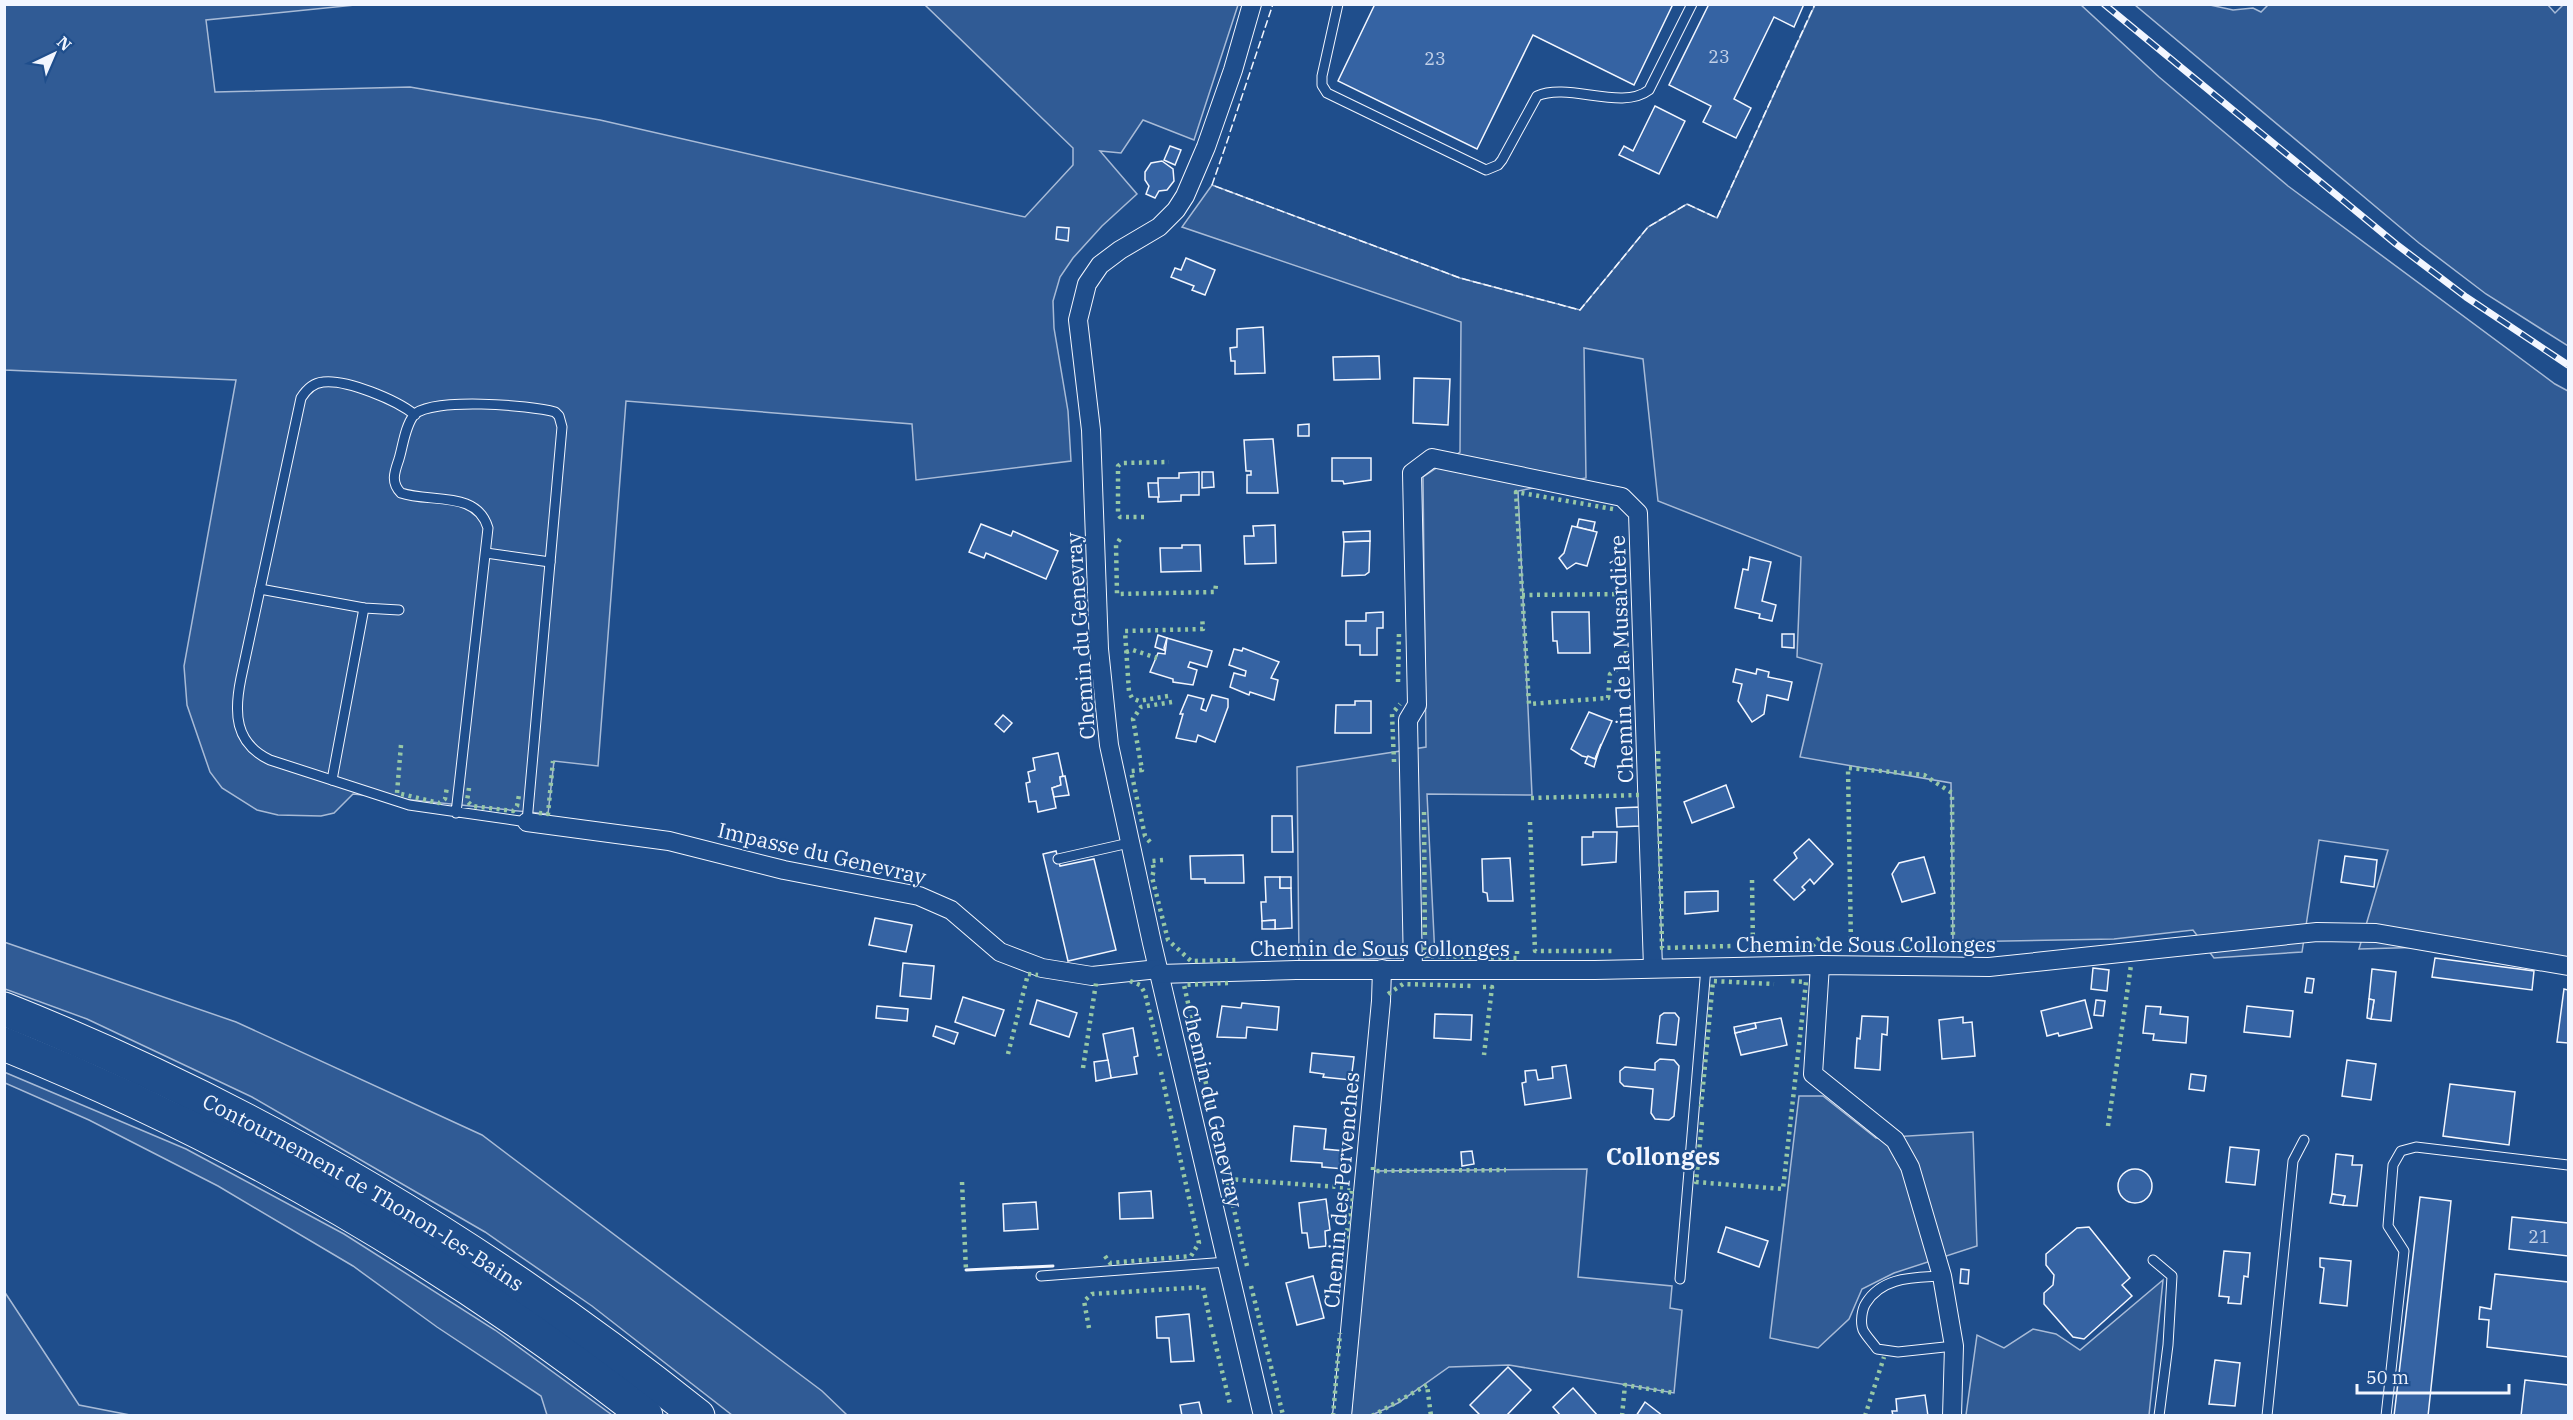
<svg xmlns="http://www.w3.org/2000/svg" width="2573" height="1420" viewBox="0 0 2573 1420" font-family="'IBM Plex Serif',serif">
  <rect width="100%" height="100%" fill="#1f4e8c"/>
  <!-- built -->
  <g fill="#305b95" stroke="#a8bbd7" stroke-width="1.5">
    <polygon points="2269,4 2547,4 2555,13 2563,5 2568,5 2568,346 2486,294 2419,243 2135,5 2210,5 2233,10 2253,8 2261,12"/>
    <polygon points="5,5 355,5 206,20 215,92 410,87 600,120 1025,217 1073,165 1073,148 925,5 1238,5 1194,140 1143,120 1121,153 1100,151 1137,194 1102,226 1073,258 1060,277 1053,301 1054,328 1068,411 1071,461 916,480 912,424 626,401 598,766 554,761 548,814 353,794 334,813 321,816 278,815 257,810 222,788 210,772 187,705 184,666 236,380 5,370"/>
    <polygon points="1815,5 2081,5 2159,77 2288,186 2555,384 2568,391 2568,961 2467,946 2359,949 2388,850 2319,840 2302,952 2214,958 2193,930 2114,939 1953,942 1951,783 1800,757 1822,664 1797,657 1801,557 1658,501 1643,359 1584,348 1586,478 1518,491 1532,795 1427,794 1435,957 1299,961 1297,767 1426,747 1423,477 1460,452 1461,322 1182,227 1212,185 1460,278 1580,310 1648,227 1687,204 1717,218"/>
    <polygon points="4,942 236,1022 482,1135 822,1391 847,1415 732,1415 592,1306 485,1232 252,1097 87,1019 5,989"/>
    <polygon points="4,1072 186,1149 344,1234 495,1330 612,1415 547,1415 541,1396 437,1327 353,1266 218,1186 89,1120 5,1083"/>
    <polygon points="1799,1096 1823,1096 1876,1138 1973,1132 1977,1246 1894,1273 1862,1289 1849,1319 1818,1348 1770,1338"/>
    <polygon points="1587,1169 1578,1277 1672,1286 1670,1308 1682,1310 1674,1393 1509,1365 1449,1367 1398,1403 1372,1415 1351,1416 1373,1171"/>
    <polygon points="2163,1280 2149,1415 1966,1415 1977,1335 2004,1348 2033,1329 2056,1334 2080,1350"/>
    <polygon points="4,1291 79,1405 130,1415 5,1415"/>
  </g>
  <!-- building -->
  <g fill="#3563a3" stroke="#f2f6ff" stroke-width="1.5">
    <polygon points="1375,4 1673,4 1634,85 1533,35 1477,149 1338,81"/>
    <polygon points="1709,4 1804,4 1794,27 1774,17 1734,99 1751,108 1736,138 1703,122 1711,106 1669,85"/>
    <polygon points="1655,106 1685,121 1659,174 1619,155 1624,146 1633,151"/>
    <polygon points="1170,146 1181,150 1175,165 1164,160"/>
    <polygon points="1162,161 1173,169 1174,181 1167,190 1159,191 1155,198 1146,194 1149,186 1145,180 1145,172 1151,163"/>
    <polygon points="1057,227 1069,228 1068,241 1056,239"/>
    <polygon points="1186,258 1215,270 1205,295 1192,290 1194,286 1171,277 1175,268 1181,270"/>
    <polygon points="1263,327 1265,373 1235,374 1235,361 1231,361 1230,348 1237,347 1237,329"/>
    <polygon points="1379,356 1380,379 1334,380 1333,357"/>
    <polygon points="1414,378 1450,379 1448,425 1413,423"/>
    <polygon points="1309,424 1309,436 1298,436 1298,425"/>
    <polygon points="1273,439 1278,493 1247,493 1247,475 1251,475 1251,471 1246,471 1244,440"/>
    <polygon points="1332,458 1371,458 1371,480 1344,484 1343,481 1332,481"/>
    <polygon points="1199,472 1199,495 1181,495 1181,501 1158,502 1158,478 1179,478 1179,473"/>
    <polygon points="1202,472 1213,472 1214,487 1202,488"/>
    <polygon points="1148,483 1158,483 1159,497 1149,497"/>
    <polygon points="1579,519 1595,522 1593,531 1577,527"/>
    <polygon points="981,524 1011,536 1013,531 1058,551 1046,579 986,553 984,558 969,552"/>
    <polygon points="1275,525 1276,563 1245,564 1244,536 1254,536 1253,526"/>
    <polygon points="1572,526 1597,532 1587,566 1576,563 1567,569 1559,558 1564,553"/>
    <polygon points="1370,531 1370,541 1344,542 1343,532"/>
    <polygon points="1370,541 1369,572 1365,575 1342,576 1344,542"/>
    <polygon points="1182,545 1200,545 1201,571 1161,572 1160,548 1182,548"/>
    <polygon points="1750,557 1771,562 1762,601 1776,605 1772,621 1759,618 1760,614 1735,608 1743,569 1748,570"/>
    <polygon points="1383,612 1383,628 1377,628 1377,655 1360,655 1360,645 1346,645 1346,621 1366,621 1366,613"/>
    <polygon points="1552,612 1589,612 1590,653 1558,653 1557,641 1553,641"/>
    <polygon points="1782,634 1794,634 1794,648 1782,647"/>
    <polygon points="1158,635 1167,638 1164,648 1166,651 1155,647"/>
    <polygon points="1167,638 1212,651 1207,667 1190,662 1188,667 1197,670 1193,685 1173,682 1173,679 1150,672 1158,653 1165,654"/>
    <polygon points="1243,648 1279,662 1271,678 1278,680 1274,700 1250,692 1249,695 1230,687 1234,673 1245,676 1246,671 1229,665 1234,649 1242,651"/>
    <polygon points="1736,669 1756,674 1757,669 1769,672 1768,677 1792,682 1788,700 1767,695 1764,714 1752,722 1738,701 1742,684 1733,682"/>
    <polygon points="1188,695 1204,699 1201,709 1206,711 1212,695 1228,699 1228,707 1215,742 1198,735 1196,742 1176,738 1183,714 1180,714"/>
    <polygon points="1355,701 1371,701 1371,733 1335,733 1336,705 1355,705"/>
    <polygon points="1589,712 1612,721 1595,759 1582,756 1571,749"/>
    <polygon points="1003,715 1012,723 1004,732 995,724"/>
    <polygon points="1601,744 1594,767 1585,763 1588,756 1595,759"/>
    <polygon points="1058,753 1063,776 1060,777 1061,785 1052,788 1056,808 1038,812 1036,801 1029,802 1026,783 1030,782 1028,772 1035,770 1033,758"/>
    <polygon points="1065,776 1069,795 1054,797 1052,788 1061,785 1060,777"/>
    <polygon points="1726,785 1734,807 1692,823 1684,802"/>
    <polygon points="1640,807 1640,826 1617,827 1616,808"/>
    <polygon points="1272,816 1292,816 1293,852 1272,852"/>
    <polygon points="1593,832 1617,832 1616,862 1582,865 1582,837 1593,837"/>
    <polygon points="1809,839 1833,864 1814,884 1810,879 1802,887 1805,890 1794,900 1774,880 1797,858 1794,853"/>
    <polygon points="1056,851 1060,866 1094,859 1116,950 1068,961 1043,854"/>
    <polygon points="1243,855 1244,883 1205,883 1205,879 1191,879 1190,856"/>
    <polygon points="2345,856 2377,860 2374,887 2341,882"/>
    <polygon points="1924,857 1935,893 1902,902 1892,874 1899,863"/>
    <polygon points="1510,858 1513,901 1488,901 1487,893 1483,892 1482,859"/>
    <polygon points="1265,877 1280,877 1280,888 1291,888 1292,928 1275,929 1275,920 1262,921 1261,902 1266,902"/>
    <rect x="1280" y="877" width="11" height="11"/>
    <polygon points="1718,891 1718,911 1685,914 1685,892"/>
    <polygon points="875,918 912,925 906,952 869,945"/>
    <polygon points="1275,920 1275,929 1262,929 1262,921"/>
    <polygon points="2435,958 2534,971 2532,990 2432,977"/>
    <polygon points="903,963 934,966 931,999 900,996"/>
    <polygon points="2093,968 2109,970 2107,991 2091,989"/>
    <polygon points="2372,969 2396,972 2391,1021 2371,1019 2374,1000 2369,999"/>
    <polygon points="2307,978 2314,979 2312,993 2305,992"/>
    <polygon points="2564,989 2568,990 2568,1043 2557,1042"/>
    <polygon points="963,997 1004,1010 995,1036 955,1022"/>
    <polygon points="2369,999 2374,1000 2371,1019 2367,1018"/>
    <polygon points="1037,1000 1077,1013 1069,1037 1030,1024"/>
    <polygon points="2085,1000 2092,1028 2059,1036 2058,1033 2047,1036 2041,1011"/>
    <polygon points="2096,1000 2105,1001 2103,1016 2094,1015"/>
    <polygon points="1242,1003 1279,1007 1277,1030 1247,1027 1246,1038 1217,1037 1222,1006 1241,1008"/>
    <polygon points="877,1006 908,1009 907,1021 876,1018"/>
    <polygon points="2146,1006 2161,1007 2160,1014 2188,1017 2186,1043 2153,1040 2154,1034 2143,1033"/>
    <polygon points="2247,1006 2293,1011 2290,1037 2244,1032"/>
    <polygon points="1664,1013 1675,1013 1679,1018 1676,1045 1657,1043 1660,1016"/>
    <polygon points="1435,1014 1472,1015 1471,1040 1434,1038"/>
    <polygon points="1862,1016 1888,1017 1887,1035 1882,1034 1880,1070 1855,1068 1857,1038 1860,1039"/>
    <polygon points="1963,1017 1963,1023 1972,1022 1975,1056 1942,1059 1939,1020"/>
    <polygon points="1781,1018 1787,1045 1741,1055 1735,1033 1756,1028 1755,1023"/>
    <polygon points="1755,1023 1756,1028 1735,1033 1734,1027"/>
    <polygon points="936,1026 958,1033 954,1044 933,1036"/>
    <polygon points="1133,1028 1138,1056 1134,1057 1137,1074 1111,1078 1103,1034"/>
    <polygon points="1312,1053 1354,1057 1351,1080 1323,1077 1324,1074 1310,1072"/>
    <polygon points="1660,1059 1674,1060 1679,1066 1674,1116 1669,1120 1655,1119 1651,1113 1653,1089 1624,1086 1620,1082 1620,1071 1625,1067 1655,1070 1655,1063"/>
    <polygon points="1108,1060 1111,1078 1096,1081 1094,1062"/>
    <polygon points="2347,1060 2376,1064 2371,1100 2342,1096"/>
    <polygon points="1566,1065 1571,1098 1525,1105 1522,1083 1526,1082 1525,1071 1536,1070 1538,1080 1553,1078 1552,1067"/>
    <polygon points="2191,1074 2206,1076 2204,1091 2189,1089"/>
    <polygon points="2450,1084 2515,1092 2509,1145 2443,1136"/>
    <polygon points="1294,1126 1326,1129 1324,1149 1345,1151 1344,1169 1322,1167 1322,1163 1291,1161"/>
    <polygon points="2230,1147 2259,1150 2255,1185 2226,1182"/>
    <polygon points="1472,1151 1474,1164 1462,1166 1461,1152"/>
    <polygon points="2336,1154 2353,1156 2352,1165 2362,1165 2357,1206 2343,1205 2345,1196 2332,1194"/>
    <circle cx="2135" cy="1186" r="17"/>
    <polygon points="1151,1191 1153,1218 1120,1219 1119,1193"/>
    <polygon points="2332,1194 2345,1196 2343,1205 2330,1203"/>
    <polygon points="2420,1197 2451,1201 2428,1416 2394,1416"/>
    <polygon points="1326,1199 1330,1230 1325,1231 1326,1246 1309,1248 1307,1233 1302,1233 1299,1203"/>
    <polygon points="1036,1202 1038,1229 1004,1231 1003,1204"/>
    <polygon points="2512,1217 2568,1223 2568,1256 2509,1249"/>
    <polygon points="1726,1227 1768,1241 1759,1267 1718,1252"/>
    <polygon points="2089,1227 2130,1278 2122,1285 2132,1296 2084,1339 2073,1337 2044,1304 2044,1293 2053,1285 2054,1275 2046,1265 2046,1254 2077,1228"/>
    <polygon points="2224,1251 2250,1253 2248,1277 2244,1276 2241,1304 2228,1303 2229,1297 2219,1296"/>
    <polygon points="2320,1258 2351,1261 2347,1306 2320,1303 2324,1268 2320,1267"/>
    <polygon points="1961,1269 1969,1270 1968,1284 1960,1283"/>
    <polygon points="2495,1274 2568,1282 2568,1357 2487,1347 2489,1320 2479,1319 2480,1307 2491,1309"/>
    <polygon points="1313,1276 1324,1318 1297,1325 1286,1283"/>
    <polygon points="1189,1314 1194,1361 1171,1362 1169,1338 1157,1338 1156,1317"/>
    <polygon points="2215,1360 2240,1363 2235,1406 2209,1404"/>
    <polygon points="1508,1367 1531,1390 1506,1416 1481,1416 1470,1405"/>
    <polygon points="2525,1380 2568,1385 2568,1416 2521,1416"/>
    <polygon points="1573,1388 1598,1416 1561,1416 1553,1407"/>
    <polygon points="1925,1395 1928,1416 1893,1416 1892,1411 1897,1411 1896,1399"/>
    <polygon points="1199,1402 1202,1415 1182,1416 1180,1405"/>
    <polygon points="1645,1402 1663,1416 1636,1416"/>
  </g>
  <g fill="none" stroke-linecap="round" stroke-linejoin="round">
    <!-- lane casing -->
    <g stroke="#f2f6ff" stroke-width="11">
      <g id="lane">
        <path d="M1338 4 1322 76V85L1327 93 1486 170 1498 165 1502 160 1537 96C1568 82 1622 111 1649 90L1692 4"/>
        <path d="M415 415C397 400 346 379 323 382 313 383 306 390 301 398L241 678C234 712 234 743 270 760L409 805 527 822 562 427 559 416 555 412C531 405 430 397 414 415 405 426 403 446 399 459 395 471 390 482 401 493 430 503 477 490 488 528L456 813"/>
        <polyline points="486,553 550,562"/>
        <polyline points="260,589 364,608 399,610"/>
        <polyline points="332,780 364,608"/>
        <polyline points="1058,859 1129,843"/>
        <polyline points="2153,1260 2172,1276 2168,1345 2159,1416"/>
        <polyline points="1041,1276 1227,1262"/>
        <path d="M1942 1276C1914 1278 1883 1276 1866 1303 1862 1309 1860 1322 1863 1330 1866 1336 1873 1343 1877 1349L1898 1352 1954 1346"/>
        <polyline points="1680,1279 1706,967"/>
        <polyline points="2267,1416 2293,1161 2304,1140"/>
        <polyline points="2386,1416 2404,1251 2388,1226 2393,1165 2401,1151 2416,1147 2568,1165"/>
      </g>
    </g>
    <!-- street casing -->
    <g stroke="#f2f6ff" stroke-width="20">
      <g id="street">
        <polyline points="1252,4 1233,70 1206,147 1185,196 1176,210 1159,227 1120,250 1100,265 1087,284 1078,320 1091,430 1099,649 1109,745 1152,943 1263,1416"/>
        <polyline points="527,822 669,841 784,870 919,896 951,910 1000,952 1042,968 1092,976 1158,969"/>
        <polyline points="1820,965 1813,1074 1895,1140 1910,1167 1942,1276 1954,1346 1952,1416"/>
        <polyline points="1413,969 1408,720 1417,705 1412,473 1432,458 1622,497 1638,513 1653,968"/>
        <polyline points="1159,974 1296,970 1595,970 1820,965 1989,967 2317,932 2376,933 2568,966"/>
        <polyline points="1342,1416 1381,1001 1382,969"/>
      </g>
    </g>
    <!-- highway casing -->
    <g stroke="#f2f6ff" stroke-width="35">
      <g id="highway">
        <path id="s1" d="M4 1009C254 1109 488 1248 698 1416"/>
        <path d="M4 1044C234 1137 450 1263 646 1416"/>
      </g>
    </g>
    <!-- lane -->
    <use href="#lane" stroke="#1f4e8c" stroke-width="9"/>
    <!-- street -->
    <use href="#street" stroke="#1f4e8c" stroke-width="18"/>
    <!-- highway -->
    <use href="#highway" stroke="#1f4e8c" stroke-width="33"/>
    <!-- rail casing -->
    <g stroke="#f2f6ff" stroke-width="7">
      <polyline id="rail" points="2104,4 2396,244 2466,297 2568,365"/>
    </g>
    <!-- rail -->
    <use href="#rail" stroke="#1f4e8c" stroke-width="4.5" stroke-dasharray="14" stroke-linecap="butt"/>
    <!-- hedge -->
    <g stroke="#97c8a6" stroke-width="4.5" stroke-dasharray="3 4.5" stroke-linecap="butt">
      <polyline points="1613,509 1516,492 1529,704 1608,698 1610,674 1626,663 1626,646"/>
      <polyline points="1144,517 1120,517 1118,514 1118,466 1122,463 1169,462"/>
      <polyline points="1120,539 1116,545 1117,594 1215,592 1216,585"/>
      <polyline points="1522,595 1626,594 1627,621"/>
      <polyline points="1126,652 1133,650 1157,658"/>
      <polyline points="1398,682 1399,632"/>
      <polyline points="1168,696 1139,701 1132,698 1129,692 1125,631 1203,629 1202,617"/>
      <polyline points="401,745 397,793 439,803 445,799 447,787"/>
      <polyline points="1658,751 1662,948 1733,946"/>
      <polyline points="1394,762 1392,714 1400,704"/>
      <polyline points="469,788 467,801 472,806 513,811 517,806 519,795"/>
      <polyline points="1531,798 1639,795 1639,798"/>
      <polyline points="1424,812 1425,956 1517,958 1517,950"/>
      <polyline points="539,813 548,814 553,761"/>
      <polyline points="1530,822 1535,951 1612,951"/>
      <polyline points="1150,842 1145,836 1131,771 1142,770 1133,719 1141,707 1172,702"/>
      <polyline points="1163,860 1152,861 1154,870 1152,877 1168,940 1191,961 1239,960"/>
      <polyline points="1752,880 1753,947 1811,948 1820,937"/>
      <polyline points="1851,947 1848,768 1924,775 1952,793 1953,948 1878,949"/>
      <polyline points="1130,981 1140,985 1145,993 1160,1056"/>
      <polyline points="1483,987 1492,987 1484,1055"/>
      <polyline points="1388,994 1403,984 1472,986"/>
      <polyline points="1008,1054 1028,974 1038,975"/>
      <polyline points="1083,1068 1096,983"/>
      <polyline points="1211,1106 1184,985 1228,983"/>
      <polyline points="1701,1107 1713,981 1774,984"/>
      <polyline points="1702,1122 1696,1182 1783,1189 1806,982 1790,981"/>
      <polyline points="2108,1126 2131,965"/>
      <polyline points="1373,1167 1373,1171 1506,1170"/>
      <polyline points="962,1182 966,1270"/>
      <polyline points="1105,1256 1110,1263 1191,1256 1199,1243 1161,1072"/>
      <polyline points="1247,1266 1227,1179 1352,1188 1346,1241"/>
      <polyline points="1251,1286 1283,1415"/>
      <polyline points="1089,1328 1084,1301 1092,1294 1203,1287 1212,1330"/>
      <polyline points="1213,1334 1230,1404"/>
      <polyline points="1232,1415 1232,1416"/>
      <polyline points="1333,1416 1340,1333"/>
      <polyline points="1372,1416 1427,1385 1431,1416"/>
      <polyline points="1622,1416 1625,1385 1674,1393"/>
      <polyline points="1865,1416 1884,1357"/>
    </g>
    <!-- fence -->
    <g stroke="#f2f6ff" stroke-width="1.5" stroke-dasharray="8 3" stroke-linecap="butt">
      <polyline points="1230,132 1273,4"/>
      <polyline points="1229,136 1212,185 1460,278 1580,310 1648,227 1687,204 1717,218 1815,4"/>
    </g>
    <!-- wall -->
    <polyline stroke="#f2f6ff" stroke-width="3" points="966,1270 1053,1266"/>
  </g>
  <g text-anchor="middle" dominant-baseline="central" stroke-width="4.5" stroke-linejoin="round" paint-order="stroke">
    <!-- number labels -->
    <g font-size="18" fill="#c3d1e8">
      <text x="1719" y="56">23</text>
      <text x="1435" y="58">23</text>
      <text x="2539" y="1236">21</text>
    </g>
    <!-- street labels -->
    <g font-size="21" fill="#f2f6ff" stroke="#1f4e8c">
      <text transform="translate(1080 636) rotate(-94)">Chemin du Genevray</text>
      <text transform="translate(1621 659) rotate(-92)">Chemin de la Musardière</text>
      <text transform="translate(822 853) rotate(13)">Impasse du Genevray</text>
      <text x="1866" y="944">Chemin de Sous Collonges</text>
      <text x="1380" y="948">Chemin de Sous Collonges</text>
      <text transform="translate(1213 1106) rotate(77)">Chemin du Genevray</text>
      <text transform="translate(1341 1190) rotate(-85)">Chemin des Pervenches</text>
      <text stroke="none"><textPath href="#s1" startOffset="404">Contournement de Thonon-les-Bains</textPath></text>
    </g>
    <!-- quarter labels -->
    <g font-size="24" font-weight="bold" fill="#f2f6ff" stroke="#1f4e8c">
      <text x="1663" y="1156">Collonges</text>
    </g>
  </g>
  <!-- border -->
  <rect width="2573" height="1420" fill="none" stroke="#f2f6ff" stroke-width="12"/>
  <!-- north arrow -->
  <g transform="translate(54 54) rotate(44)" stroke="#1f4e8c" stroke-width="4.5" paint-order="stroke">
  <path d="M0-4.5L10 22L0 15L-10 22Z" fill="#f2f6ff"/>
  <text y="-9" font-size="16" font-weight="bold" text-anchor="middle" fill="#f2f6ff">N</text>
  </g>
  <!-- scale -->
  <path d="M2357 1384v9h152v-9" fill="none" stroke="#f2f6ff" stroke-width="3"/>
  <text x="2366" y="1384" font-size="18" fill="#f2f6ff" stroke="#1f4e8c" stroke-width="4.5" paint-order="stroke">50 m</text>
</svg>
